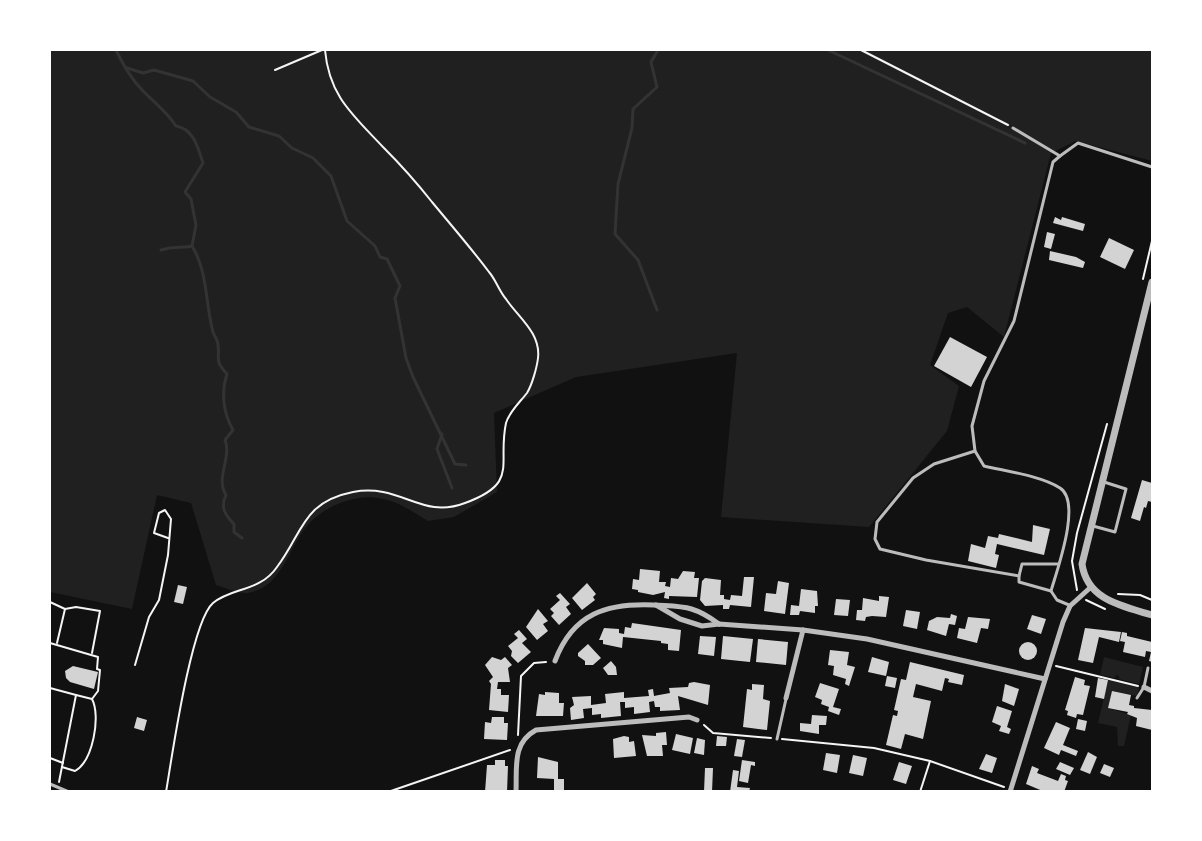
<svg xmlns="http://www.w3.org/2000/svg" width="1202" height="841" viewBox="0 0 1202 841" font-family="'Roboto Condensed',sans-serif">
  <rect width="100%" height="100%" fill="#111"/>
  <!-- green -->
  <g fill="#202020">
    <path d="M50 50H1152V161L1076 141 1051 153 1004 337 967 307 948 313 930 365 959 386 947 431 869 527 721 517 737 353 576 377 494 413 497 492 454 517 428 521C414 513 400 502 383 499 355 492 319 508 303 531 287 554 279 589 247 593 238 594 224 587 216 585L191 503 157 495 132 609 50 592Z"/>
    <polygon points="1104,657 1143,667 1139,684 1119,679 1119,676 1116,675 1115,678 1100,675"/>
    <polygon points="1108,680 1139,687 1137,696 1112,691 1108,708 1131,715 1124,746 1118,746 1117,727 1098,723"/>
  </g>
  <g fill="none" stroke-linecap="round" stroke-linejoin="round">
    <!-- stream -->
    <g stroke="#333" stroke-width="3">
      <path d="M116 50C124 66 131 79 144 92 156 104 167 112 176 126 194 129 198 148 203 163L185 192 191 199 196 225 192 246C208 272 205 302 213 332 214 336 218 340 218 345 220 360 214 360 227 374 221 392 223 413 233 430L225 440C232 458 215 478 226 495 220 507 225 515 234 524V532L242 538"/>
      <polyline points="828,50 1025,143"/>
      <polyline points="127,68 143,73 154,70 193,81 210,97 236,112 249,127 279,136 292,148 313,158 331,176 347,221 375,246 380,257 387,259 400,286 395,298 406,358 413,377 455,464 466,465"/>
      <path d="M161 250C176 245 179 249 192 246"/>
      <polyline points="657,310 638,260 615,234 618,184 632,128 633,109 657,87 651,62 658,50"/>
      <polyline points="442,434 437,449 452,488"/>
    </g>
  </g>
  <!-- building -->
  <g fill="#d3d3d3">
    <polygon points="1055,217 1061,220 1062,217 1085,224 1083,231 1053,223"/>
    <polygon points="1047,232 1055,234 1051,249 1044,247"/>
    <polygon points="1109,238 1134,250 1125,269 1100,257"/>
    <polygon points="1050,251 1076,257 1085,262 1083,268 1049,260"/>
    <polygon points="950,337 987,357 971,387 934,366"/>
    <polygon points="1142,480 1152,483 1152,502 1148,501 1146,508 1144,507 1140,521 1131,518"/>
    <polygon points="1033,525 1050,529 1044,555 997,544 995,554 999,555 996,568 968,561 971,544 985,548 988,536 998,538 999,534 1032,542"/>
    <polygon points="640,569 660,571 659,582 666,582 665,586 670,587 671,578 678,579 683,571 695,572 694,578 699,578 697,597 669,596 669,599 664,598 665,592 653,595 638,592 638,590 632,589 633,579 639,580"/>
    <polygon points="744,577 754,577 751,607 730,605 729,609 723,609 723,605 705,606 700,600 702,581 705,578 721,580 720,595 724,595 724,599 730,600 731,595 742,596"/>
    <polygon points="778,581 789,583 785,614 764,611 766,593 776,594"/>
    <polygon points="587,583 596,594 593,597 595,600 582,610 572,598"/>
    <polygon points="178,585 187,587 183,604 174,602"/>
    <polygon points="801,589 817,591 818,606 815,606 815,613 800,611 799,615 790,615 791,605 799,606"/>
    <polygon points="560,593 570,604 566,607 571,614 559,625 551,616 554,613 550,609 560,600 556,596"/>
    <polygon points="879,596 889,597 886,617 872,616 866,617 865,621 856,620 857,610 862,610 863,598 879,601"/>
    <polygon points="836,599 850,600 848,616 834,615"/>
    <polygon points="538,609 548,621 543,624 548,631 537,640 526,627"/>
    <polygon points="906,610 920,612 917,629 903,626"/>
    <polygon points="951,614 957,616 955,625 949,624 946,636 927,630 929,621 937,617 950,618"/>
    <polygon points="1032,615 1046,619 1041,634 1027,629"/>
    <polygon points="968,617 990,619 988,629 981,628 977,643 957,638 959,628 965,629"/>
    <polygon points="632,623 681,630 679,651 668,650 668,644 661,643 661,641 623,637 622,648 603,644 603,640 599,640 604,628 619,629 619,633 624,634 625,627 631,628"/>
    <polygon points="1085,628 1121,632 1119,642 1099,637 1093,663 1078,660"/>
    <polygon points="519,630 527,639 522,643 531,652 518,663 511,656 512,651 508,646 518,638 514,634"/>
    <polygon points="1122,632 1127,633 1127,636 1152,642 1152,662 1149,661 1151,652 1146,651 1145,657 1123,652 1125,642 1120,641"/>
    <polygon points="700,636 716,637 714,656 698,654"/>
    <polygon points="723,636 753,639 750,662 721,659"/>
    <polygon points="758,639 788,642 786,665 756,662"/>
    <circle cx="1028" cy="651" r="9"/>
    <polygon points="588,644 601,658 593,665 585,665 585,661 578,656 578,653"/>
    <polygon points="830,650 849,652 847,665 855,667 849,686 845,684 846,679 833,675 834,666 828,665"/>
    <polygon points="492,657 501,660 505,657 512,665 508,668 510,682 498,682 497,689 501,689 501,695 509,695 508,712 489,710 491,684 489,681 493,677 485,665"/>
    <polygon points="872,657 889,662 886,676 868,672"/>
    <polygon points="611,661 616,667 617,675 608,675 603,668"/>
    <polygon points="910,662 964,675 962,685 948,682 949,679 945,678 942,691 916,684 913,697 931,701 923,739 905,734 901,749 886,745 893,715 897,716 898,711 894,710 901,679 906,680"/>
    <polygon points="73,666 98,672 94,689 70,682 66,678 65,671"/>
    <polygon points="887,676 897,678 895,688 885,686"/>
    <polygon points="1075,677 1085,680 1084,685 1090,686 1083,715 1077,714 1076,718 1067,715 1068,711 1065,710"/>
    <polygon points="1098,678 1108,680 1104,699 1095,697"/>
    <polygon points="694,682 710,685 708,705 678,696 680,710 660,711 660,707 655,707 654,701 649,702 650,712 634,714 634,707 625,708 625,702 620,702 621,716 601,718 601,714 592,715 592,708 583,709 584,718 571,720 570,708 574,705 572,697 591,696 591,705 606,703 605,694 624,692 624,698 649,696 648,690 653,689 654,696 659,695 670,693 669,688 688,687 689,683"/>
    <polygon points="820,683 839,689 833,707 841,709 839,715 828,711 829,707 821,704 822,700 815,697"/>
    <polygon points="752,684 764,685 763,699 770,701 767,730 743,727 747,689 752,690"/>
    <polygon points="1005,684 1019,689 1014,706 1002,701"/>
    <polygon points="1112,691 1131,695 1129,705 1134,706 1134,708 1152,710 1152,730 1136,726 1137,718 1127,714 1128,712 1108,708"/>
    <polygon points="545,692 559,693 559,703 564,703 563,716 536,716 539,694 545,695"/>
    <polygon points="997,706 1012,711 1007,727 1011,729 1009,734 999,731 1001,726 992,722"/>
    <polygon points="812,715 827,716 826,725 819,725 819,734 800,731 800,723 811,724"/>
    <polygon points="137,717 147,720 144,731 134,728"/>
    <polygon points="492,717 504,717 504,723 508,723 507,740 484,739 485,722 491,723"/>
    <polygon points="1078,719 1087,721 1085,731 1076,729"/>
    <polygon points="1056,722 1070,728 1063,745 1078,751 1076,756 1061,750 1059,755 1044,748"/>
    <polygon points="666,732 667,745 662,745 663,756 647,756 642,735 656,736 656,733"/>
    <polygon points="676,734 693,738 690,754 672,750"/>
    <polygon points="624,736 629,737 629,742 634,741 636,756 614,758 613,739"/>
    <polygon points="717,736 727,737 726,746 716,746"/>
    <polygon points="697,738 705,740 704,755 694,753"/>
    <polygon points="737,739 745,740 742,757 734,756"/>
    <polygon points="1088,752 1097,757 1090,774 1080,770"/>
    <polygon points="826,753 840,755 837,773 823,770"/>
    <polygon points="986,754 997,758 992,773 979,769"/>
    <polygon points="853,755 867,758 863,776 849,773"/>
    <polygon points="538,757 558,762 558,779 564,779 564,791 554,791 554,779 537,778"/>
    <polygon points="495,760 505,760 505,766 508,766 507,792 485,792 487,765 495,765"/>
    <polygon points="742,760 755,762 755,766 751,765 748,783 739,781"/>
    <polygon points="899,762 912,766 906,784 893,780"/>
    <polygon points="1060,762 1074,768 1070,775 1056,769"/>
    <polygon points="1104,764 1114,768 1110,777 1100,773"/>
    <polygon points="1032,766 1039,769 1037,773 1058,781 1061,774 1066,776 1065,780 1068,781 1064,792 1045,792 1026,784"/>
    <polygon points="705,768 713,768 712,792 704,792"/>
    <polygon points="733,770 739,771 737,787 750,788 749,792 730,792"/>
  </g>
  <g fill="none" stroke-linecap="round" stroke-linejoin="round">
    <!-- path -->
    <g stroke="#f5f5f5" stroke-width="2">
      <polyline points="861,50 1008,125"/>
      <polyline points="275,70 322,50"/>
      <polyline points="1143,279 1152,241"/>
      <polyline points="1077,590 1072,561 1077,533 1107,424"/>
      <polyline points="1118,594 1140,595 1152,600"/>
      <polyline points="1086,600 1105,609"/>
      <polyline points="50,602 65,609 76,607 100,611 92,653"/>
      <polyline points="50,643 98,657 97,669 100,670 98,691 92,699"/>
      <polyline points="57,643 65,609"/>
      <polyline points="135,665 149,617 159,600 168,555 171,519 165,510 159,513 154,533 168,538"/>
      <polyline points="1056,666 1138,686"/>
      <polyline points="50,688 76,695 59,782"/>
      <polyline points="704,725 713,733 771,738"/>
      <polyline points="518,735 521,676 534,663 546,662"/>
      <polyline points="782,739 874,748 930,761 1004,787"/>
      <polyline points="50,758 63,763"/>
      <path d="M62 767 75 771C93 761 101 716 92 699L76 695"/>
      <path d="M166 792C172 757 191 622 213 603 232 587 260 592 277 567 303 533 302 502 353 492 401 483 421 520 465 503 520 483 497 465 506 423 509 412 520 402 527 393 532 385 537 367 538 358 541 333 518 317 506 299 499 291 496 280 489 272 471 248 451 225 432 202 417 183 400 164 383 147 353 115 329 96 325 50"/>
      <polyline points="388,792 510,750"/>
      <polyline points="920,792 930,761"/>
    </g>
    <!-- service -->
    <g stroke="#bcbcbc" stroke-width="3">
      <polyline points="1013,128 1060,156 1078,143 1152,167"/>
      <polyline points="975,451 934,464 913,478 877,522 875,539 880,549 926,560 1019,576 1019,582 1051,591 1057,600 1069,605"/>
      <polyline points="1093,526 1115,532 1126,489 1104,482"/>
      <polyline points="1019,576 1022,564 1058,564"/>
      <path d="M1051 591C1057 570 1082 502 1060 488 1042 476 1005 471 984 466L975 451 972 426 984 381 1014 321 1053 162 1060 156"/>
      <polyline points="1137,698 1144,687 1148,668"/>
      <polyline points="777,739 786,699"/>
      <polyline points="50,784 69,792"/>
    </g>
    <!-- minor -->
    <g stroke="#bcbcbc" stroke-width="5">
      <polyline points="656,605 680,619 702,626 719,624 803,630 867,639 1045,679"/>
      <path d="M555 661C573 613 607 603 654 605 684 607 693 605 719 624"/>
      <polyline points="1144,687 1152,691"/>
      <polyline points="786,698 803,630"/>
      <path d="M516 792C517 767 512 743 536 730L689 717 697 720"/>
      <polyline points="1010,792 1063,622 1070,606 1091,587"/>
    </g>
    <!-- tertiary -->
    <path stroke="#bcbcbc" stroke-width="7" d="M1152 282 1082 564C1087 600 1122 606 1152 615"/>
  </g>
  <!-- border -->
  <rect width="1202" height="841" fill="none" stroke="#ffffff" stroke-width="102"/>
</svg>
